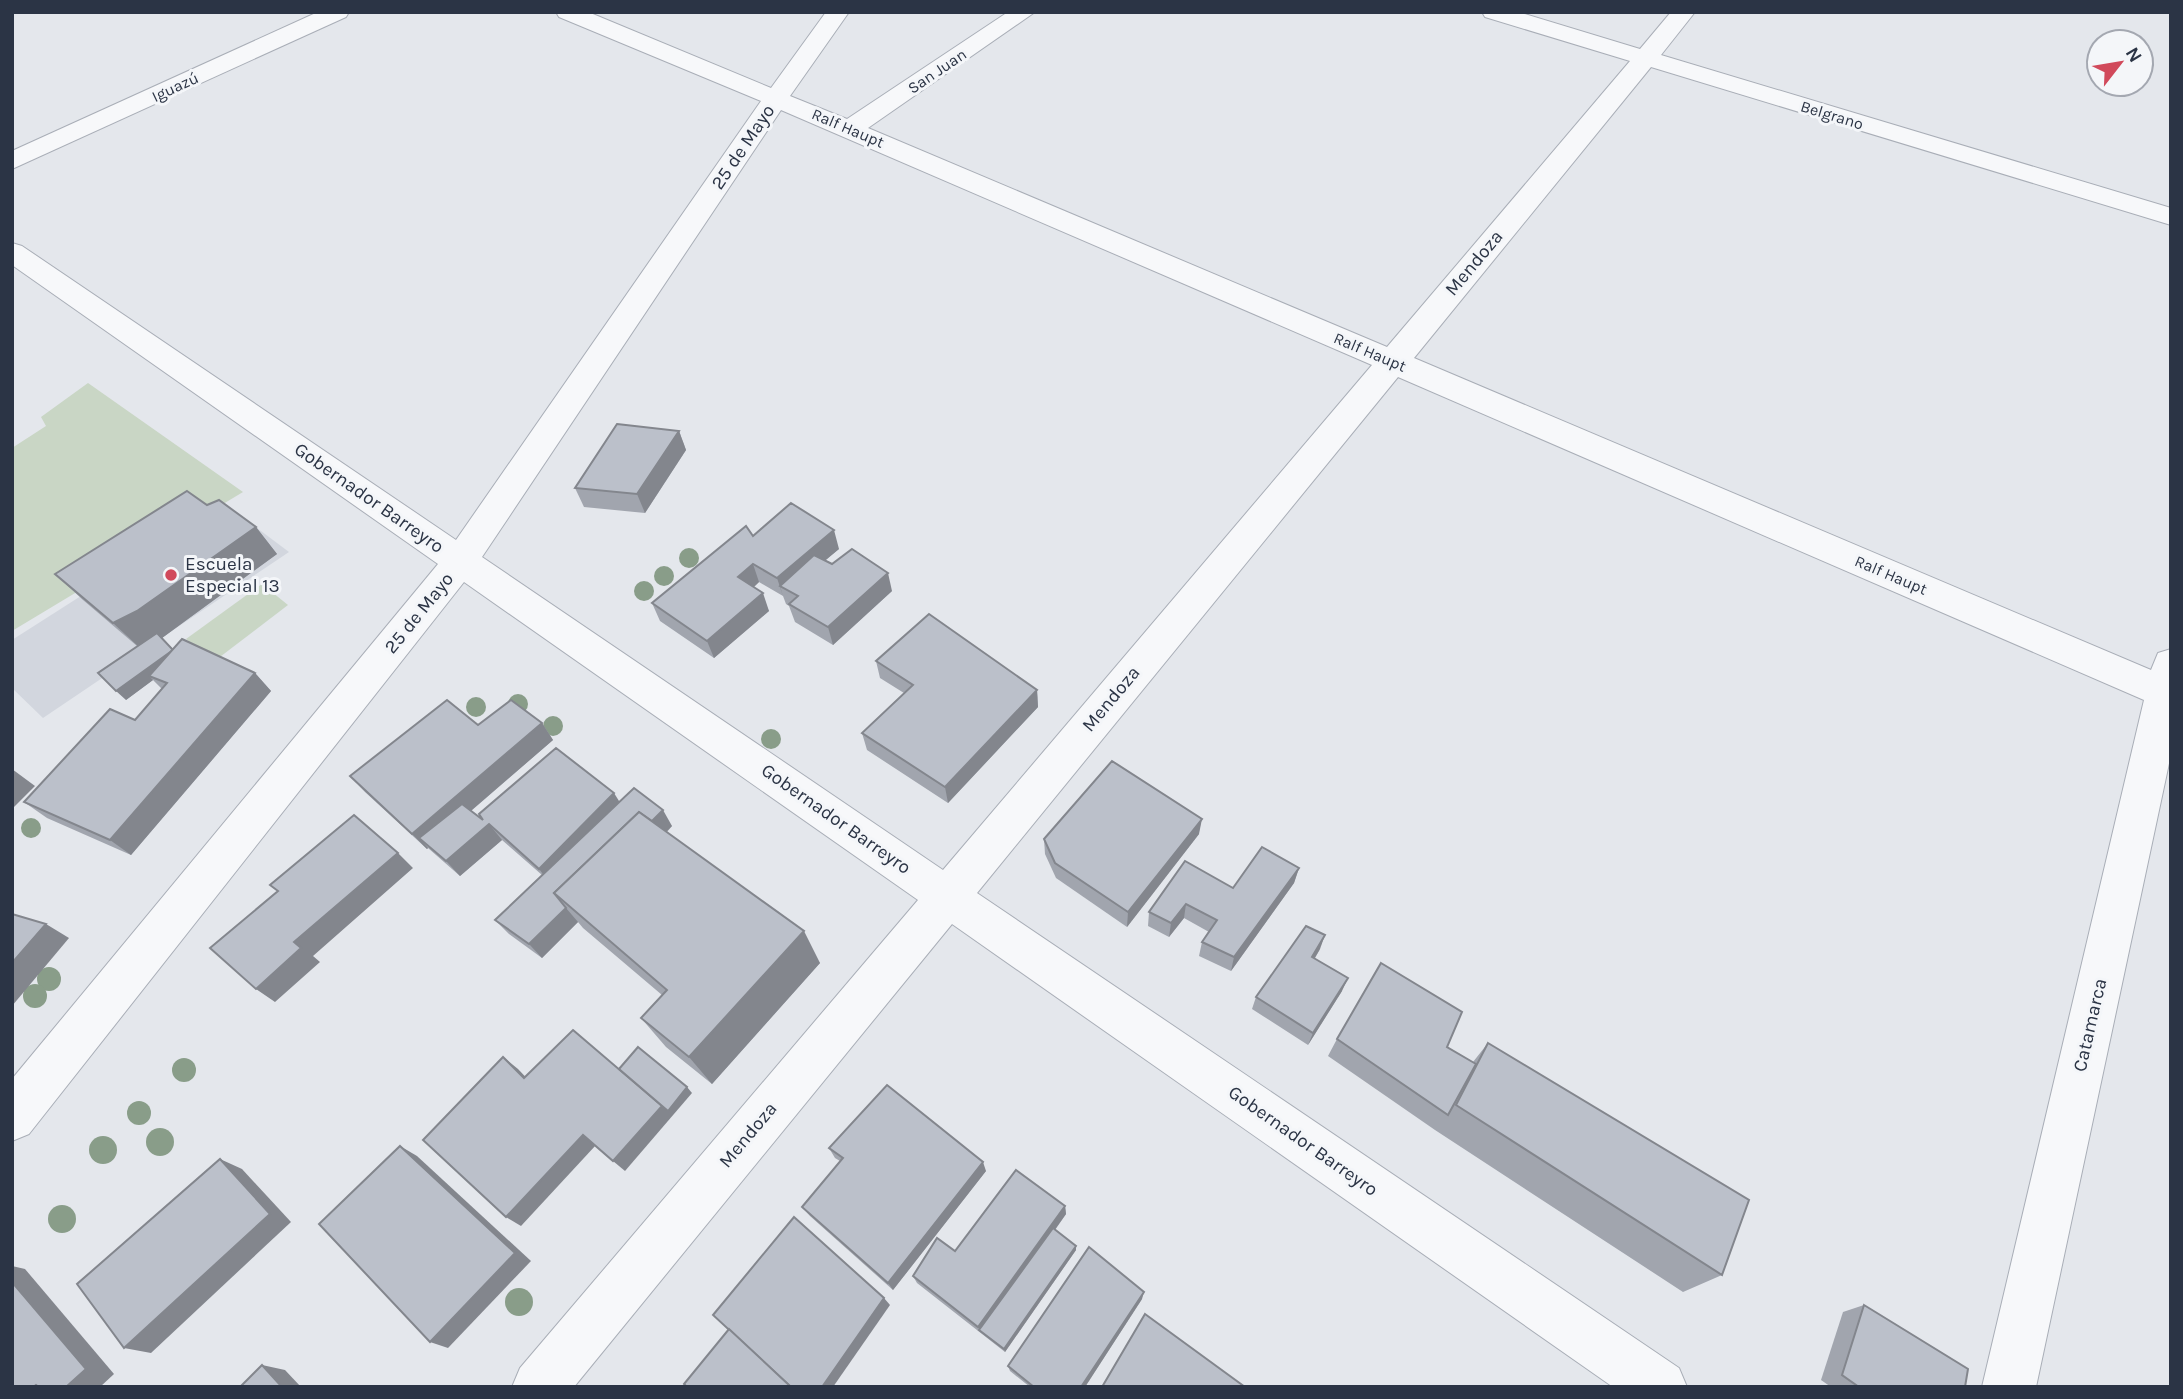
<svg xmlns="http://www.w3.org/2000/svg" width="2183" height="1399" viewBox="0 0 2183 1399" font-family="Karla,sans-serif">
  <rect width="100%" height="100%" fill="#e4e7ec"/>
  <!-- built -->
  <polygon fill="#d2d6de" points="225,504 289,552 43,718 12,688 12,640"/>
  <!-- green -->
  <g fill="#c9d6c5">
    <polygon points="88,383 243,492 12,631 12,448 46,426 41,417"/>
    <polygon points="262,584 288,605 212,663 186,639"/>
  </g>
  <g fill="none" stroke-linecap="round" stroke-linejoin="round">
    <!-- street casing -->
    <g stroke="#a9aeb7" stroke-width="2">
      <g id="street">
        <polygon points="318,12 349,12 346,17 12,169 12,151"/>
        <path d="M556 12H588L771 88 826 12H849L790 96 847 119 1008 12H1035L868 128 1387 347 1630 61 1485 17 1482 12H1518L1640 49 1671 12H1695L1661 55 2171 208V225L1651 67 1414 358 2151 670 2158 653 2171 649V754L2036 1387H1982L2144 700 1398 377 977 893 1679 1368 1687 1387H1613L952 924 574 1387H512L520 1368 918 900 464 582 29 1134 12 1141V1079L438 564 12 265V243L22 246 456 540 761 101 559 17ZM781 110 1372 365 943 870 482 557Z"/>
      </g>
    </g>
    <!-- street -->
    <use href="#street" fill="#f7f8fa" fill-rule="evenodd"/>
  </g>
  <!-- trees -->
  <g fill="#899d89">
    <circle cx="689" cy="558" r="10"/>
    <circle cx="664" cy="576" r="10"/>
    <circle cx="644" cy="591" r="10"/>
    <circle cx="518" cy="704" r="10"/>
    <circle cx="476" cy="707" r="10"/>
    <circle cx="553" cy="726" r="10"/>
    <circle cx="771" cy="739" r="10"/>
    <circle cx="31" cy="828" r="10"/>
    <circle cx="49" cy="979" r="12"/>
    <circle cx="35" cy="996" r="12"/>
    <circle cx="184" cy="1070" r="12"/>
    <circle cx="139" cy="1113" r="12"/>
    <circle cx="160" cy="1142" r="14"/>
    <circle cx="103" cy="1150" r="14"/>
    <circle cx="62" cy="1219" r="14"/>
    <circle cx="519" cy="1302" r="14"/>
  </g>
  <!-- wall -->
  <g fill="#a1a5ae">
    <polygon points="679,431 686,450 645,513 584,507 575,488"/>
    <polygon points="207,505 256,527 277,554 162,638 173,649 255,673 271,691 131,855 47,818 24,802 135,720 162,689 153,680 126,700 137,646 83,600 55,574"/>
    <polygon points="753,536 839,549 825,560 892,591 833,645 795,622 789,606 786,604 783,596 759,582 754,587 769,611 714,658 660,621 652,603"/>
    <polygon points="876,661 1037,690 1038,707 948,803 867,750 862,733 904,693 880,678"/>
    <polygon points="542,723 553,740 471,811 483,820 619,802 672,826 667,832 820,963 712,1084 666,1047 641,1018 662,995 583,928 578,922 542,958 509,934 495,920 542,875 502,840 460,876 428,848 427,849 365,792 350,776 478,725"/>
    <polygon points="1199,834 1127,927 1056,878 1045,854 1044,839"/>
    <polygon points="1299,868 1294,883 1231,971 1199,956 1202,942 1209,932 1184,918 1169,937 1148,926 1149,912"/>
    <polygon points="1320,949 1315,958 1342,991 1308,1045 1252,1009 1256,997"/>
    <polygon points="1337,1039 1447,1047 1473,1062 1488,1043 1722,1275 1683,1292 1435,1130 1328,1056"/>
    <polygon points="829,1148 986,1171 893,1290 810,1216 802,1207 840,1161 835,1158"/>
    <polygon points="1065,1206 1066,1214 1055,1230 1076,1246 1076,1250 1005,1352 917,1283 913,1276 955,1251"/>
    <polygon points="1142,1299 1085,1387 1030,1387 1010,1371 1008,1366"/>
    <polygon points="1864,1305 1965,1387 1831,1387 1821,1380 1843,1312"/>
  </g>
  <!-- shaded-wall -->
  <g fill="#83868d">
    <polygon points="679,431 686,450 645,513 637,494"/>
    <polygon points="256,527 277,554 162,638 182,659 149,676 153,680 126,700 116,691 140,648 113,623"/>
    <polygon points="834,530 839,549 789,591 780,586 783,596 777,578"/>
    <polygon points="753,564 759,582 745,595 738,577"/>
    <polygon points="888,573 892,591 833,645 828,627"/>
    <polygon points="763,593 769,611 714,658 707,641"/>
    <polygon points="255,673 271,691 131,855 110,840"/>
    <polygon points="1037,690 1038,707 948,803 945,787"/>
    <polygon points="542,723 553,740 429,847 419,838 428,848 427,849 412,834"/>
    <polygon points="12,769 35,786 12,809"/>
    <polygon points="614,793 624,809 551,884 539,869"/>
    <polygon points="663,810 672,826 582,917 568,905"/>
    <polygon points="1202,819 1199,834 1127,927 1128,912"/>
    <polygon points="489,824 502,840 460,876 446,861"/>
    <polygon points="398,853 413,868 313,956 320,962 275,1002 256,989 294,942"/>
    <polygon points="1299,868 1294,883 1231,971 1234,957"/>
    <polygon points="1186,904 1184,918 1169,937 1171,923"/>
    <polygon points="566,908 578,922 542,958 529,944"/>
    <polygon points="46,924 69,938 12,1006 12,963"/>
    <polygon points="804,931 820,963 712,1084 689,1057"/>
    <polygon points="1325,935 1320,949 1307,971 1312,957"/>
    <polygon points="1348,978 1342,991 1308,1045 1313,1033"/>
    <polygon points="503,1057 518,1069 538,1090 524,1078"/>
    <polygon points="687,1087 692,1093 625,1171 613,1161 662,1106"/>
    <polygon points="583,1135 596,1145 521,1226 506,1217"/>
    <polygon points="400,1146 417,1156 531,1261 448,1348 430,1342"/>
    <polygon points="220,1159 242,1169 291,1222 151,1353 124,1348"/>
    <polygon points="983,1162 986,1171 893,1290 888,1283"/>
    <polygon points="1065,1206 1066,1214 982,1332 978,1327"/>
    <polygon points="1076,1246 1076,1250 1005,1352 1004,1349"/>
    <polygon points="12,1266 25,1269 114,1374 100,1387 66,1387 12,1282"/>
    <polygon points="1144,1292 1142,1299 1085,1387 1081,1387"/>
    <polygon points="884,1298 890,1305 833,1387 822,1387"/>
    <polygon points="262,1365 285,1370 301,1387 282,1387"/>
  </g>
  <!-- building -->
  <g fill="#bbc0ca" stroke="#83868d" stroke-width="2">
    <polygon points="617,424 679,431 637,494 575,488"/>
    <polygon points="187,491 207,505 219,500 256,527 137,611 113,623 55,574"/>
    <polygon points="791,503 834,530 777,578 753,564 738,577 763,593 707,641 652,603 746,526 753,536"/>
    <polygon points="852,549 888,573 828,627 789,604 798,596 780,586 814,555 832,564"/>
    <polygon points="929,614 1037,690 945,787 862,733 913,685 876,661"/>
    <polygon points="157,633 173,650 116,691 98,673"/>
    <polygon points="182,639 255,673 110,840 24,802 110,709 135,720 167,683 149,676"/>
    <polygon points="447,700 478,725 511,700 542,723 412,834 350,776"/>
    <polygon points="556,748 614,793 539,869 489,824 446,861 419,838 462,804 483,820 479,814"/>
    <polygon points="1112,761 1202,819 1128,912 1055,863 1044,839"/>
    <polygon points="634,788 663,810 652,821 639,812 554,893 566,908 529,944 495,920"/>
    <polygon points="639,812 804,931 689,1057 641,1018 667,990 554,893"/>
    <polygon points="354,815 398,853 294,942 301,948 256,989 210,948 278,891 270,885"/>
    <polygon points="1262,847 1299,868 1234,957 1202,942 1217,920 1186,904 1171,923 1149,912 1185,861 1233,888"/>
    <polygon points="12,914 46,924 12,963"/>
    <polygon points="1306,926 1325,935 1312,957 1348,978 1313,1033 1256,997"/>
    <polygon points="1381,963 1462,1012 1447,1047 1476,1064 1448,1115 1337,1039"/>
    <polygon points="573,1030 662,1106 613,1161 583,1135 506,1217 423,1140 503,1057 524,1078"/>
    <polygon points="1488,1043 1749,1200 1722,1275 1456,1105"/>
    <polygon points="638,1047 687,1087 668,1111 619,1069"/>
    <polygon points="887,1085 983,1162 888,1283 802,1207 843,1158 829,1148"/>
    <polygon points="400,1146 515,1253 430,1342 319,1224"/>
    <polygon points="220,1159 270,1214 124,1348 77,1284"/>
    <polygon points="1016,1170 1065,1206 978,1327 913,1276 937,1238 955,1251"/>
    <polygon points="794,1217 884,1298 822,1387 791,1387 713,1315"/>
    <polygon points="1053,1228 1076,1246 1004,1349 979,1330"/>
    <polygon points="1089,1247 1144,1292 1081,1387 1034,1387 1008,1366"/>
    <polygon points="12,1282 86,1369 66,1387 39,1387 36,1385 33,1387 12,1387"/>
    <polygon points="1864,1305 1968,1369 1965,1387 1859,1387 1842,1375"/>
    <polygon points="1145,1314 1245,1387 1102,1387"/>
    <polygon points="729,1329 791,1387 687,1387 684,1384"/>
    <polygon points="262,1365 282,1387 240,1387"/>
  </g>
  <!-- markers -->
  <circle fill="#d1495b" stroke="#f4f6f9" stroke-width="2.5" cx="171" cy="575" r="7"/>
  <g text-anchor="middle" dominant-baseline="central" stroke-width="6" stroke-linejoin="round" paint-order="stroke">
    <!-- far-street labels -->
    <g font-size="16" fill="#2b3445" stroke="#f4f6f9">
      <text transform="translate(937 71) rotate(-34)">San Juan</text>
      <text transform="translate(175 87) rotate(-25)">Iguazú</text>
      <text transform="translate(1832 115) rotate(17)">Belgrano</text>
      <text transform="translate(848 128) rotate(23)">Ralf Haupt</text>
      <text transform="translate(1370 352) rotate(23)">Ralf Haupt</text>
      <text transform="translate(1891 575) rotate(23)">Ralf Haupt</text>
    </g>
    <!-- street labels -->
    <g font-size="19" fill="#2b3445" stroke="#f4f6f9">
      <text transform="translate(743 147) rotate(-56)">25 de Mayo</text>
      <text transform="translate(1474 263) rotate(-50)">Mendoza</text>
      <text transform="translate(369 498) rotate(35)">Gobernador Barreyro</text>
      <text transform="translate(419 613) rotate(-51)">25 de Mayo</text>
      <text transform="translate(1111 699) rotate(-50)">Mendoza</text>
      <text transform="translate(836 819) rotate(35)">Gobernador Barreyro</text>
      <text transform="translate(2090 1025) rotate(-77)">Catamarca</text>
      <text transform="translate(748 1135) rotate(-50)">Mendoza</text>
      <text transform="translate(1303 1141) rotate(35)">Gobernador Barreyro</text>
    </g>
    <!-- poi labels -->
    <g font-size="19" fill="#2b3445" stroke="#f4f6f9" text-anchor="start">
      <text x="185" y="564">Escuela<tspan x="185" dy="22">Especial 13</tspan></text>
    </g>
  </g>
  <!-- border -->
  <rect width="2183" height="1399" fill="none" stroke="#2b3445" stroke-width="28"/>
  <!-- north arrow -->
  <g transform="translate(2120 63) rotate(59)"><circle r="33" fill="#f4f6f9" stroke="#a4a8b1" stroke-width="2"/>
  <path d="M0-5L12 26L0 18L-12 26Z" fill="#d1495b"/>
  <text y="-10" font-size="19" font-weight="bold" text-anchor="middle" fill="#2b3445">N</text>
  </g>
</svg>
